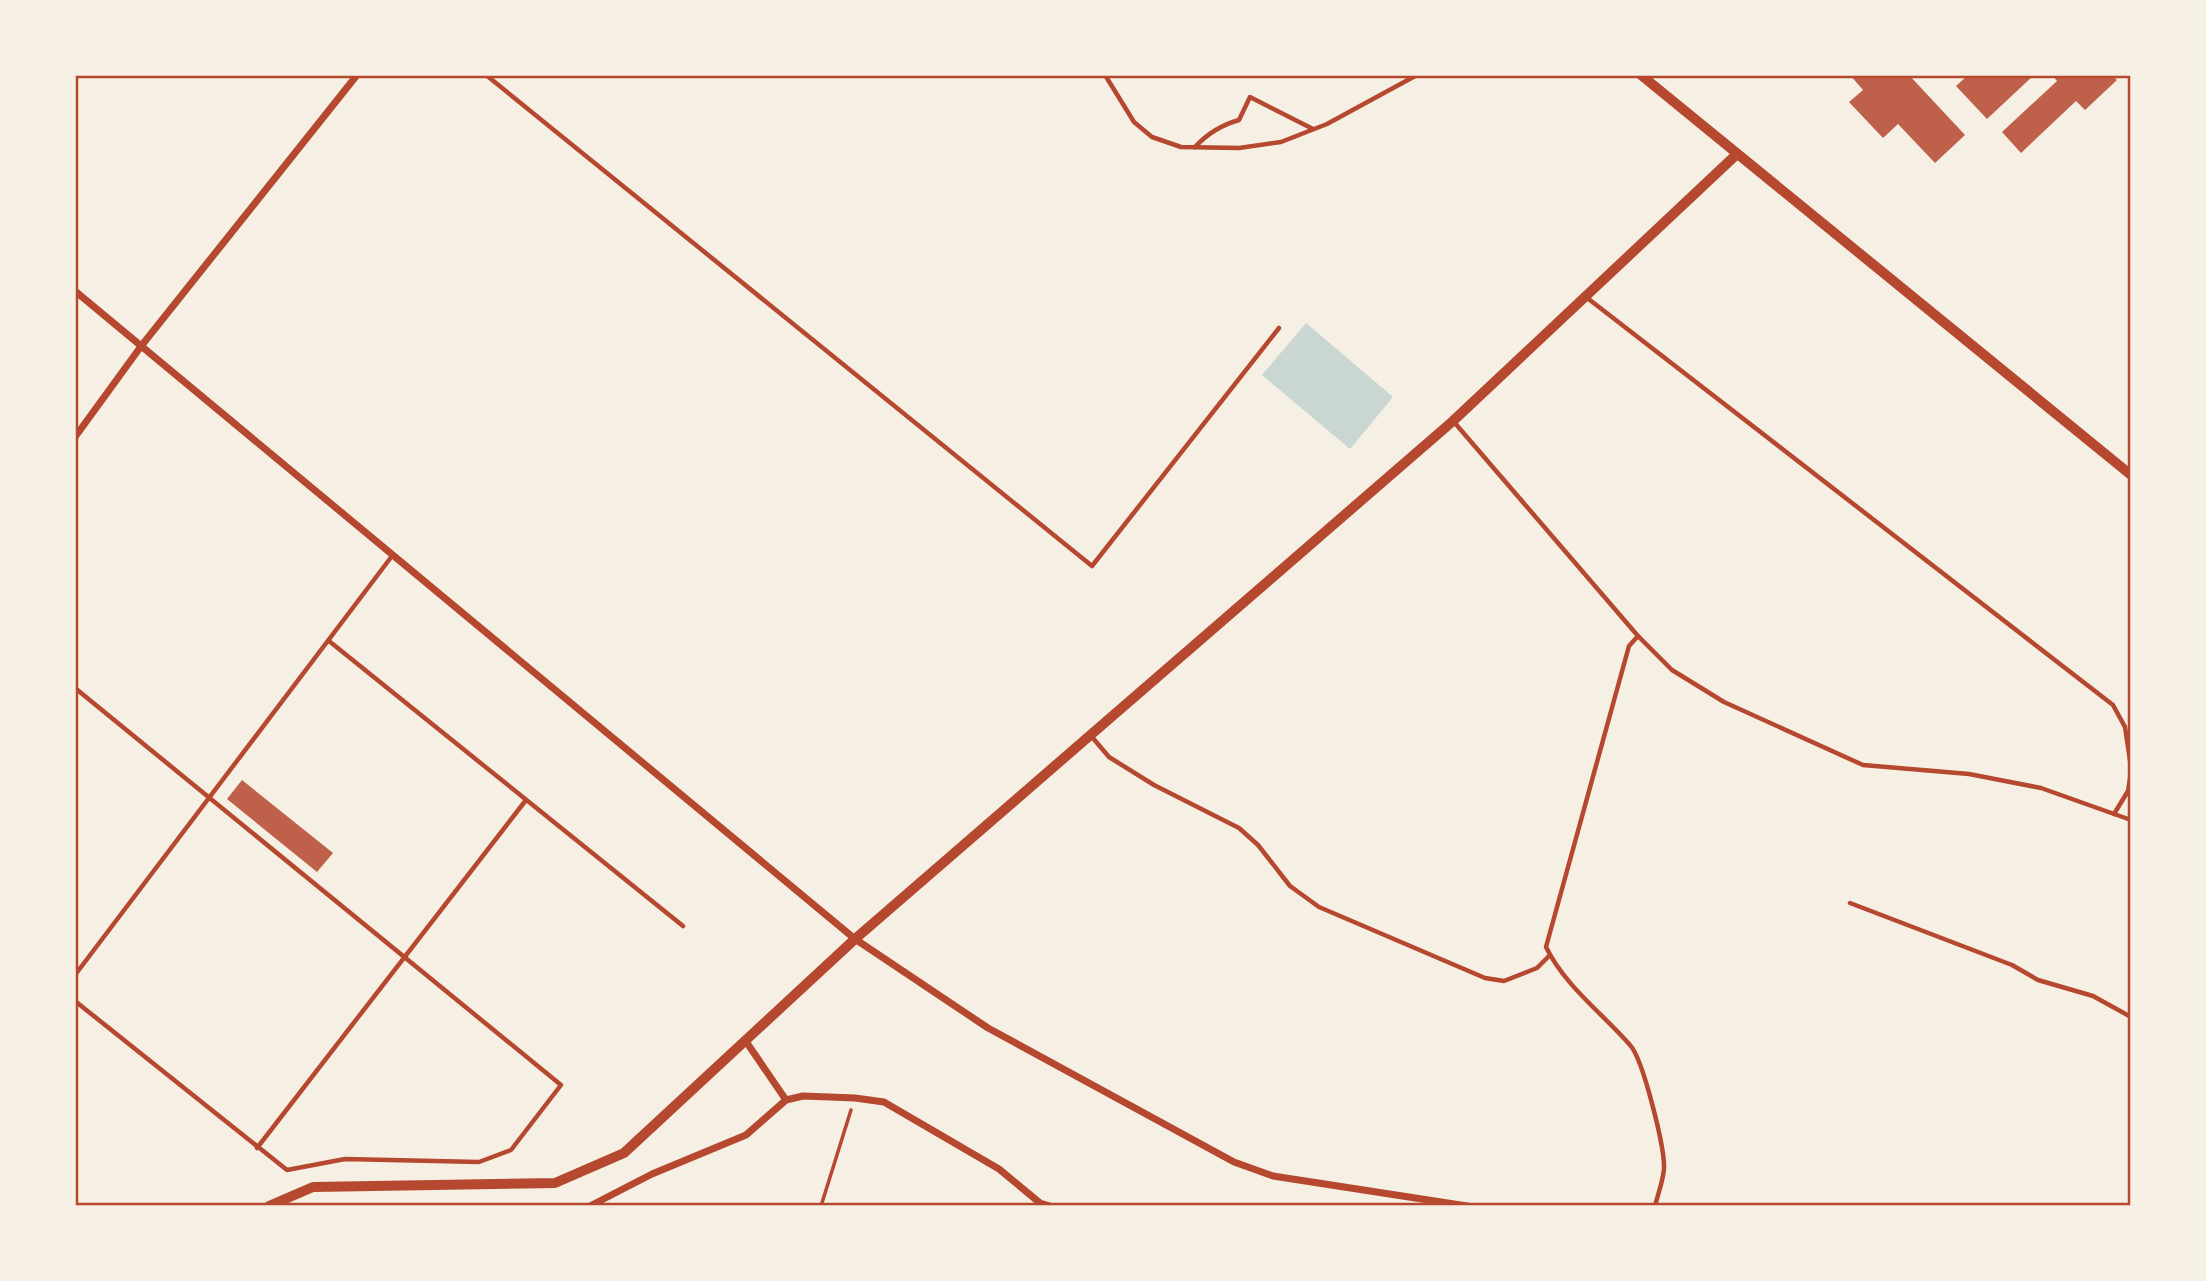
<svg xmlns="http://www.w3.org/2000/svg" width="2206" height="1281" viewBox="0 0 2206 1281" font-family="'Noto Sans',sans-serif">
  <rect width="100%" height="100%" fill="#f6efe4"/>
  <!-- water -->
  <polygon fill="#c9d6d2" points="1306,323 1393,397 1350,449 1262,375"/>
  <!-- building -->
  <g fill="#bf614a">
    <polygon points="1850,75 1909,75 1965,135 1935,163 1898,124 1883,138 1849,102 1863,90"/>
    <polygon points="1968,75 2034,75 1987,119 1956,86"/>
    <polygon points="2052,75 2112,75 2117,80 2085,110 2076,101 2021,153 2002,132 2057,81"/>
    <polygon points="242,780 333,853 317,872 227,799"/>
  </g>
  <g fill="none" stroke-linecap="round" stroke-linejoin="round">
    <!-- path -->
    <polyline stroke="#b5482f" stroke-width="3.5" points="821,1206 851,1110"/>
    <!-- service -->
    <g stroke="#b5482f" stroke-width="4.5">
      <polyline points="486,75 1092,566 1279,328"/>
      <polyline points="1105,75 1134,122 1152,137 1181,147 1239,148 1281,142 1327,124 1417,75"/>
      <path d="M1195 147C1208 133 1221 125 1239 120L1250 97 1313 129"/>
      <polyline points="1586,297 2113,705 2125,727 2131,767"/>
      <polyline points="1454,422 1638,636 1672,670 1724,702 1863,765 1969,774 2041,788 2131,820"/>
      <path d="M1638 636 1629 646 1546 947C1565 986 1602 1013 1630 1045 1643 1059 1665 1148 1664 1169 1663 1181 1658 1194 1655 1206"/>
      <polyline points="329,641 683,926"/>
      <polyline points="75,688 561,1085 511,1150 479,1162 345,1159 287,1170 75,1001"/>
      <polyline points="1092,737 1109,757 1154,785 1239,828 1258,845 1290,886 1319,907 1485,978 1504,981 1537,968 1550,955"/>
      <polyline points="2114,814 2128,791 2131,772"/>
      <polyline points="1850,903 2012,965 2038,980 2093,996 2131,1017"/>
      <polyline points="75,975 392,556"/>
      <polyline points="257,1148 526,800"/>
    </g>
    <!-- minor -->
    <g stroke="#b5482f" stroke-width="7">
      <polyline points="75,291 855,939 988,1028 1234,1162 1273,1176 1467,1206"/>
      <polyline points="75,437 142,345 357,75"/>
      <polyline points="745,1040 786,1100"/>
      <polyline points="590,1206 652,1174 746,1135 786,1100 803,1096 855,1098 884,1102 999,1169 1040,1203 1050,1206"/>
    </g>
    <!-- tertiary -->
    <g stroke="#b5482f" stroke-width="10">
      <polyline points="1641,75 2131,475"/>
      <polyline points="269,1206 313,1187 555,1183 624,1153 855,939 1453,421 1737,154"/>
    </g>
  </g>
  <!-- border -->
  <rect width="2206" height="1281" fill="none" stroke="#f6efe4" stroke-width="154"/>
  <rect x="77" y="77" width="2052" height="1127" fill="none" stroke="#b5482f" stroke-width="2.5"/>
</svg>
